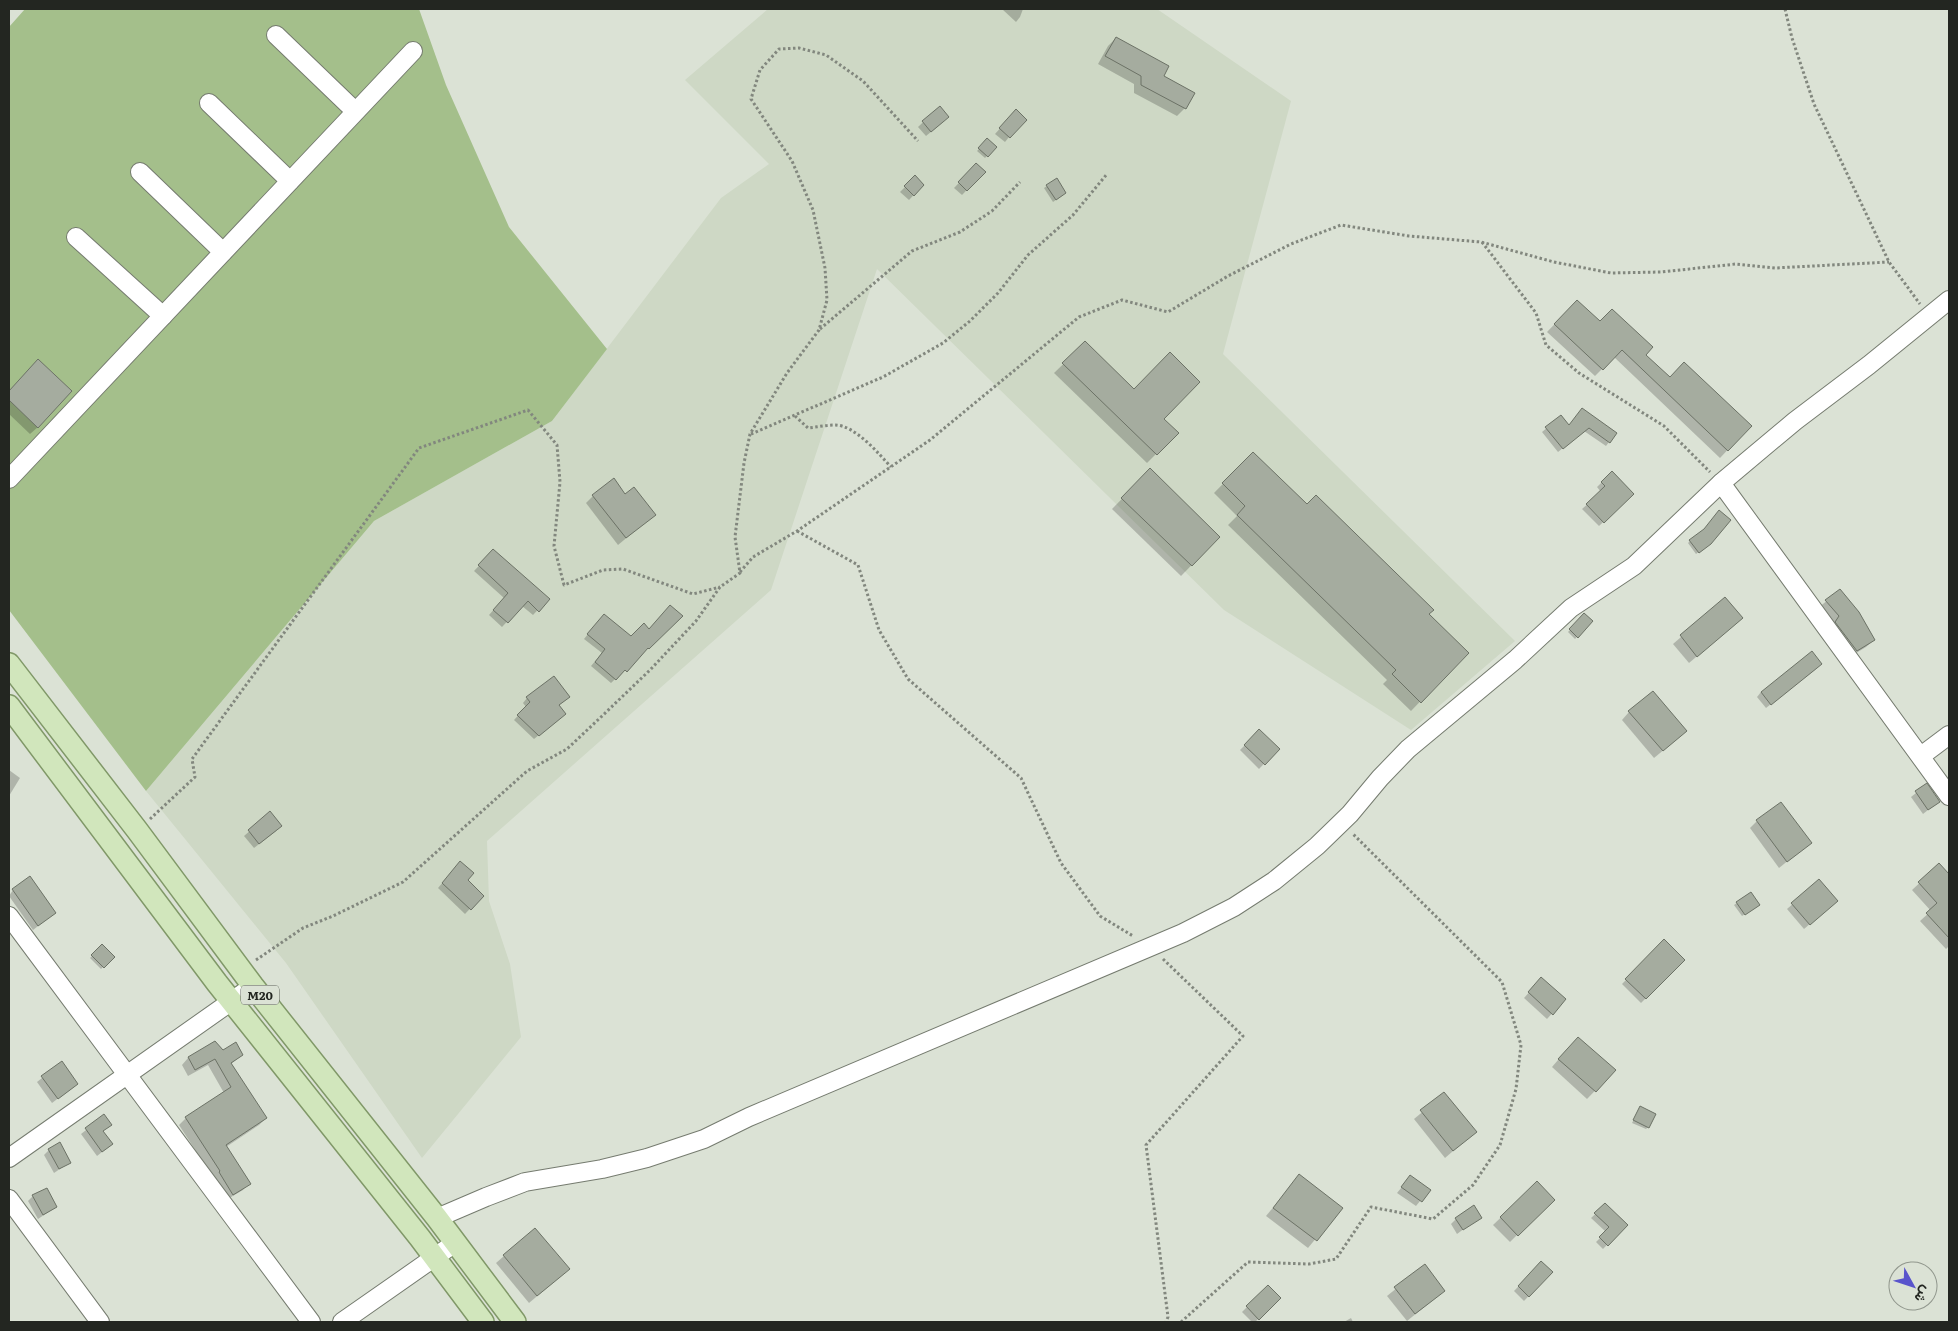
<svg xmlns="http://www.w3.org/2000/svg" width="1958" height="1331" viewBox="0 0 1958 1331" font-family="Literata,Vazirmatn,serif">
  <rect width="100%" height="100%" fill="#dbe2d5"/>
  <!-- built -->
  <polygon fill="#ced8c5" points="768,9 1157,9 1291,101 1223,354 1515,641 1411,730 1224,610 877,269 771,590 487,841 489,901 510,964 521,1037 422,1158 286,963 146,791 374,521 552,421 721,198 769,164 685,80"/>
  <!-- green -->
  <polygon fill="#a4bf8b" points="25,9 419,9 446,85 509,227 607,349 552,421 374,521 146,791 9,610 9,27"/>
  <!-- shadow -->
  <g fill="#0003">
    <polygon points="1002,9 1023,9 1020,17 1016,22"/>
    <polygon points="1116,38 1162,77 1193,93 1185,108 1177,116 1134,93 1134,84 1098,64 1108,46"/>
    <polygon points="939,107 943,122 926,136 918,127"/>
    <polygon points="1011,116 1009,137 1005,142 995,134"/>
    <polygon points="987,140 995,147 985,158 977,151"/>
    <polygon points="976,165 984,172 962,195 954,188"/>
    <polygon points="915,177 923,185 909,200 900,192"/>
    <polygon points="1056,180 1063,195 1053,202 1044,188"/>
    <polygon points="1577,301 1600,323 1670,378 1750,426 1720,458 1614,357 1595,376 1547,332"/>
    <polygon points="1085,343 1177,433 1147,463 1054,373"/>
    <polygon points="31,368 38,427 30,434 9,414 9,392"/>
    <polygon points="1579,414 1609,442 1606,446 1584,431 1558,452 1542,432 1561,416 1569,426"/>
    <polygon points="1253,453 1307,506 1427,614 1467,653 1411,711 1383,684 1387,680 1228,525 1237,516 1214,493"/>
    <polygon points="1150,470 1219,537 1181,576 1112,509"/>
    <polygon points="1612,472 1633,494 1599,526 1582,509 1601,492 1597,487"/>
    <polygon points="593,496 654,515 618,545 586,503"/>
    <polygon points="1690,541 1707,546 1696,554 1688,543"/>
    <polygon points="493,551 548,599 533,615 522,606 502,627 489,615 504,598 474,571"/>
    <polygon points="1839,591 1874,640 1866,647 1848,658 1818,608"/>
    <polygon points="1725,599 1742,618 1689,663 1673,644"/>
    <polygon points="1584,615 1591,622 1575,639 1568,632"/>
    <polygon points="681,616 611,683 591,666 602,653 584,639 600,619 631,638"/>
    <polygon points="1816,669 1766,708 1757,697 1761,692"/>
    <polygon points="569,697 558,706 560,718 534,739 514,720 526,707 523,703 527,698"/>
    <polygon points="1629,712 1677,739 1654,758 1622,720"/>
    <polygon points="1259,731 1278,749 1259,769 1240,750"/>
    <polygon points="9,770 20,778 9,796"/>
    <polygon points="1926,785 1938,802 1923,814 1911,797"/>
    <polygon points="270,813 276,831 254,848 244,836"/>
    <polygon points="1757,821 1810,843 1779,868 1750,828"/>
    <polygon points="1939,865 1949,876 1949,946 1946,949 1920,921 1931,911 1912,890"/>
    <polygon points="455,868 482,896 465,914 438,888"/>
    <polygon points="30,878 55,913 33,930 9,896 13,890"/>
    <polygon points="1819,881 1831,906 1804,929 1787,909"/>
    <polygon points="1750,894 1756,907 1742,916 1734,905"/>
    <polygon points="1664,941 1684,960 1641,1003 1622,984"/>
    <polygon points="102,946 113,957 101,969 90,958"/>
    <polygon points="1541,979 1564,1000 1547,1019 1524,998"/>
    <polygon points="215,1042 222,1052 242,1055 231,1064 266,1118 259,1125 226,1147 249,1183 243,1190 226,1200 214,1179 179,1125 186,1118 224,1093 208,1065 188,1076 182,1065 188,1058"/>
    <polygon points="1570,1046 1614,1071 1587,1099 1552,1067"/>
    <polygon points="61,1063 77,1084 52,1103 37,1082"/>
    <polygon points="1444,1094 1475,1132 1445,1158 1414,1119"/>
    <polygon points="1640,1108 1648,1127 1646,1129 1632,1123"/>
    <polygon points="104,1116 105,1129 102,1132 112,1144 97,1156 81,1134"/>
    <polygon points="49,1150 70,1162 54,1173 44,1155"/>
    <polygon points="1299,1176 1341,1208 1308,1248 1266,1216"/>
    <polygon points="1406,1182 1429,1190 1416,1206 1397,1193"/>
    <polygon points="1537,1183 1553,1199 1510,1242 1493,1225"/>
    <polygon points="33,1196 56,1207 38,1219 28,1201"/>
    <polygon points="1605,1205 1626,1225 1603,1249 1596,1242 1606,1232 1591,1218"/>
    <polygon points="1480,1217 1457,1234 1451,1224 1456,1219"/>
    <polygon points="535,1229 561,1276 529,1303 496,1263"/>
    <polygon points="1541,1263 1551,1272 1524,1301 1514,1291"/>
    <polygon points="1424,1266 1444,1291 1407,1321 1387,1296"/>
    <polygon points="1268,1286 1280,1298 1255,1322 1252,1322 1242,1312"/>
    <polygon points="1351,1318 1353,1322 1344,1322"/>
  </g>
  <!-- building -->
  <g fill="#a5ac9f" stroke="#6c7266">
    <polygon points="1116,37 1169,66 1164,76 1195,93 1186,109 1141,85 1141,76 1105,56"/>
    <polygon points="940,106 949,117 931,132 922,121"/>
    <polygon points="1016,109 1027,120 1010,138 999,128"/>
    <polygon points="987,138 997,147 988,157 978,148"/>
    <polygon points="976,163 986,172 967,191 958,182"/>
    <polygon points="915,175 924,185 914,196 904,186"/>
    <polygon points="1057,178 1066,193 1056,200 1046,185"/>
    <polygon points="1577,300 1600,321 1612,309 1653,347 1646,355 1670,377 1684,362 1752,426 1728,451 1622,350 1603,370 1554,324"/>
    <polygon points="1085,341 1134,389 1170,352 1200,382 1164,419 1179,433 1157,455 1062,363"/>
    <polygon points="38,359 72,391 38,428 9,400 9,391"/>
    <polygon points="1582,408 1617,433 1610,443 1589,428 1563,449 1545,427 1561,415 1569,425"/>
    <polygon points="1253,452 1307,504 1316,495 1434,610 1429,614 1469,653 1421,703 1392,674 1396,670 1237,515 1245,506 1222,483"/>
    <polygon points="1150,468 1220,537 1192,566 1121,498"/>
    <polygon points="1612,471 1634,494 1604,523 1586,504 1605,486 1601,482"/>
    <polygon points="614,478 625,494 634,487 656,515 626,538 592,495"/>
    <polygon points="1719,510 1731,520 1711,544 1699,553 1689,540 1704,529"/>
    <polygon points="493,549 550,599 539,612 528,601 508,623 493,610 508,593 478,565"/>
    <polygon points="1840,589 1859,612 1875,640 1857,651 1835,622 1839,616 1825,600"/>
    <polygon points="1725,597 1743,618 1697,657 1680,635"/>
    <polygon points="670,605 683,616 649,649 648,648 627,672 625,670 616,680 595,662 605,649 587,634 604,614 631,636 644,623 649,629"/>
    <polygon points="1584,613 1593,621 1578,638 1569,629"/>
    <polygon points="1812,651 1822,664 1771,705 1761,692"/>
    <polygon points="554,676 570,697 559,705 566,714 539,736 517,715 530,702 526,697"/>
    <polygon points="1653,691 1687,731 1663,751 1628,711"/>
    <polygon points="1259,729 1280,749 1265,765 1244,745"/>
    <polygon points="1927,783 1940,802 1928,810 1915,791"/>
    <polygon points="1781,802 1812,843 1787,862 1756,820"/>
    <polygon points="270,811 282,826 259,844 248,830"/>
    <polygon points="460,861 474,873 468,880 484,896 471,910 442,883"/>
    <polygon points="1939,863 1949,874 1949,938 1926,913 1937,903 1918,882"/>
    <polygon points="30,876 56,913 38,926 12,889"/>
    <polygon points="1819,879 1838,901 1810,925 1791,903"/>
    <polygon points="1751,892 1760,905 1745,915 1736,902"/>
    <polygon points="1664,939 1685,960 1646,999 1625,979"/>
    <polygon points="102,944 115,957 104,968 91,955"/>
    <polygon points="1541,977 1566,999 1553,1015 1528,992"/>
    <polygon points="1578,1037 1616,1070 1596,1092 1558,1059"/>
    <polygon points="215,1041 223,1050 236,1042 243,1055 231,1063 267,1118 226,1145 251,1184 233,1195 219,1172 220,1171 185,1117 231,1087 215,1059 195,1070 188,1057"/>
    <polygon points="62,1061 78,1084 58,1099 41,1076"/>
    <polygon points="1444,1092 1477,1132 1453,1151 1420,1110"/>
    <polygon points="1640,1106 1656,1114 1649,1128 1633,1120"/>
    <polygon points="104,1114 112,1125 103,1131 113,1144 102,1152 85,1128"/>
    <polygon points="60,1142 71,1163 59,1169 48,1149"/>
    <polygon points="1299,1174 1343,1208 1317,1241 1273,1208"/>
    <polygon points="1410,1175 1431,1190 1422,1202 1401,1187"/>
    <polygon points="1537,1181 1555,1200 1518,1236 1500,1217"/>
    <polygon points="47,1188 57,1207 43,1215 32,1195"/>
    <polygon points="1605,1203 1628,1225 1608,1246 1599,1237 1609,1227 1594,1213"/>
    <polygon points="1474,1205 1482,1218 1463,1230 1455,1218"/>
    <polygon points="535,1228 570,1269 537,1296 503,1255"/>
    <polygon points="1541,1261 1553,1272 1529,1297 1518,1286"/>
    <polygon points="1425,1264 1445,1291 1415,1314 1394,1287"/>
    <polygon points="1268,1285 1281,1298 1259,1320 1246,1306"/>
  </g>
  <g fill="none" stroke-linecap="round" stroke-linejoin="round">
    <!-- minor casing -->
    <g stroke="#757b6f" stroke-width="20">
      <g id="minor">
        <polyline points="276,35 355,111"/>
        <polyline points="209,103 290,181"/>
        <polyline points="140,172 223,252"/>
        <polyline points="76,237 163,316"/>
        <polyline points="9,479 413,51"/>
        <polyline points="1721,483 1949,796"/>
        <polyline points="1921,756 1949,735"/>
        <polyline points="9,916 311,1322"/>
        <polyline points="9,1158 253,986"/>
        <polyline points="9,1199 100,1322"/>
        <polyline points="437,1218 486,1197 525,1182 602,1169 647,1158 704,1139 749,1117 1183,933 1234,907 1274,881 1317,846 1350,814 1380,778 1408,749 1515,660 1571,608 1634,566 1721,483 1795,421 1869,365 1949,300"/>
        <polyline points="342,1322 455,1243"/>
      </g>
    </g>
    <!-- major casing -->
    <g stroke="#809868" stroke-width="24">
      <g id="major">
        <polyline points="9,664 137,830 253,986 437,1218 515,1322"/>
        <polyline points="9,706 217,983 420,1238 483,1322"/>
      </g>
    </g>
    <!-- path -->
    <g stroke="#82877e" stroke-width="3" stroke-dasharray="2.5 2.5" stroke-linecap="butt">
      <polyline points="1785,9 1792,38 1814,104 1889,262 1920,304"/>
      <polyline points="1482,242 1536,313 1546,345 1579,373 1664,426 1710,472"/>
      <polyline points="820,329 912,251 960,232 992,211 1020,182"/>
      <path d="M795 416 808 428C817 427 826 425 835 425 855 425 879 454 891 467"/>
      <polyline points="751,434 883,377 943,343 970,321 998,293 1028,255 1073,215 1107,174"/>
      <polyline points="797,531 858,565 879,630 908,679 1021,778 1061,863 1100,916 1133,936"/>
      <polyline points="740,572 753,557 797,531 930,440 1079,317 1122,300 1168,312 1228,276 1291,244 1341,225 1409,236 1481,242 1554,262 1611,273 1661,272 1736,264 1775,268 1889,262"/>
      <polyline points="150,819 195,777 192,759 419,448 528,410 557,445 560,482 554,546 564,585 603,570 623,569 693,594 720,587"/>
      <polyline points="1163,959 1243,1036 1146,1145 1168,1317 1166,1322"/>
      <polyline points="256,960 303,928 333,916 403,882 527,771 567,749 601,717 650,670 696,621 720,587 740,573 735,537 744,463 750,434 787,373 819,330 827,300 825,268 813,210 792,161 751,99 760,70 779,49 799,48 826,55 863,81 918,141"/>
      <polyline points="1181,1322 1248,1262 1309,1264 1336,1259 1371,1207 1433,1219 1473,1185 1500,1145 1516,1089 1521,1045 1502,982 1352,833"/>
    </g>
    <!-- minor -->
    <use href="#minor" stroke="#fff" stroke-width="18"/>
    <!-- major -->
    <use href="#major" stroke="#d1e6bc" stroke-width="21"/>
  </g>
  <g text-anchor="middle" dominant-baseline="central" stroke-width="4" stroke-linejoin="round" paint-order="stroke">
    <!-- shield labels -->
    <rect fill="#dbe2d5" stroke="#5a5e57" stroke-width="1" x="241" y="985.5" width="38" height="19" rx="4"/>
    <g font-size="12" font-weight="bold" fill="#232621">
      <text x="260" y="995">M20</text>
    </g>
  </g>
  <!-- border -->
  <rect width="1958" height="1331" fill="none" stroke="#232621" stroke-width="20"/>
  <!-- north arrow -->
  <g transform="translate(1913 1286) rotate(130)"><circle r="24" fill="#dbe2d5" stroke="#91978d"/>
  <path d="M0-4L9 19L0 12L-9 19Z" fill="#5954cc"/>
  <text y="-8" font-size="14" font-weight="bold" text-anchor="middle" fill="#232621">ش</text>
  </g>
</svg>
